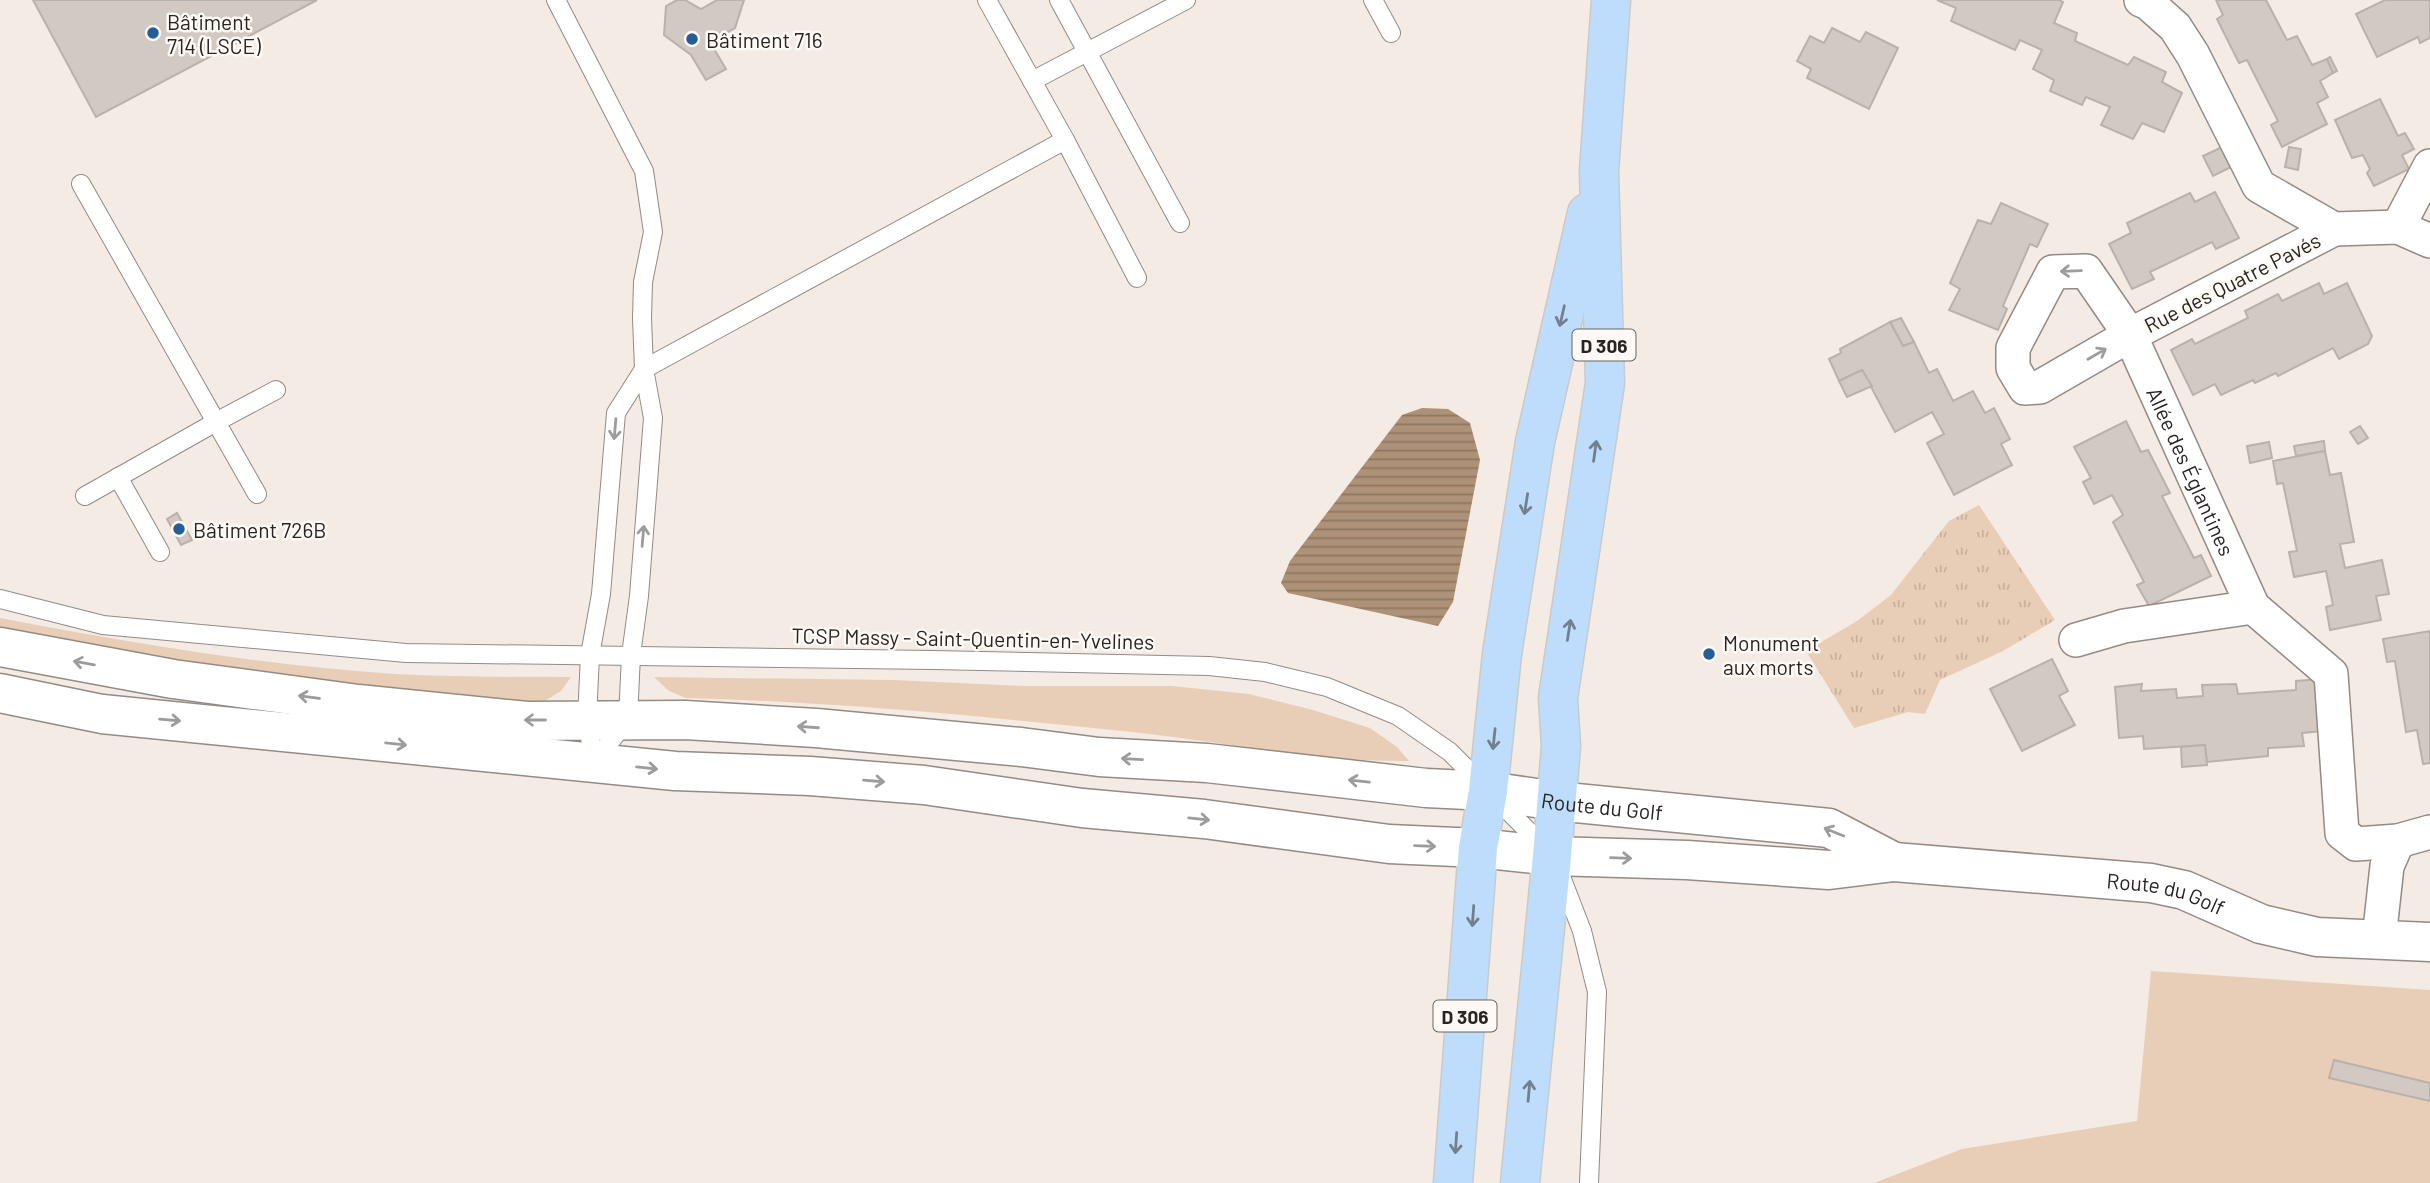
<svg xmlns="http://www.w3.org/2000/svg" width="2430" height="1183" viewBox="0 0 2430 1183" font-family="Barlow,sans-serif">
  <defs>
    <pattern id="park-tufts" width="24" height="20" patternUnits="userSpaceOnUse" patternTransform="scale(1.75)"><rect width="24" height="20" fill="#e8ceb7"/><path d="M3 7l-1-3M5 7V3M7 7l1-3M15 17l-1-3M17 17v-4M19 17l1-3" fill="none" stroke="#c7b19d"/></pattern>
    <pattern id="water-rules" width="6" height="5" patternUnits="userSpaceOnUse" patternTransform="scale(1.75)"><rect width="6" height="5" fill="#ae9278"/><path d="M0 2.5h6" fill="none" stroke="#8e7762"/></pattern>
  </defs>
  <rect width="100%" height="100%" fill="#f4ebe4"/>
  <!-- grass -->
  <g fill="#e8ceb7">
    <path d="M0 618C130 643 262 665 395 674 453 677 512 677 571 677L561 691 535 707 451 702 0 634Z"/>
    <path d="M654 677 893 680 1025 686H1172L1249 694 1313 710 1370 728 1397 747 1409 761C1320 762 1230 743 1141 733 990 717 838 702 686 698L669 691Z"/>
    <polygon points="2151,971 2430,990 2430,1183 1874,1183 1962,1149 2137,1121"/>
  </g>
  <!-- park -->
  <polygon fill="url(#park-tufts)" points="1979,505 2055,620 2003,651 1940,680 1925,714 1908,712 1854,728 1806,651 1857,621 1891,595 1949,521"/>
  <!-- water -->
  <polygon fill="url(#water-rules)" points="1422,408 1448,409 1470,423 1480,460 1453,602 1438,626 1288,593 1281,583 1290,561 1402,415"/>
  <!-- building -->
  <g fill="#d1c9c2" stroke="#b9b1aa" stroke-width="2">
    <polygon points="33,0 317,0 96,117"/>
    <polygon points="677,0 685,0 701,9 717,0 744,0 735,28 710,42 726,69 706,80 691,55 664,35 666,6"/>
    <polygon points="1937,0 2059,0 2063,2 2054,23 2077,33 2075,41 2128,65 2134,57 2166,72 2162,82 2182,93 2164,132 2142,123 2133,139 2101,125 2110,107 2086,97 2082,105 2050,91 2054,80 2033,69 2042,50 2020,40 2015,50 1951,21 1956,8"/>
    <polygon points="2216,0 2266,0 2287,40 2297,36 2312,65 2327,59 2333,73 2320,81 2328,97 2317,103 2327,124 2282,147 2271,125 2278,121 2247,60 2239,63 2217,19 2223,15"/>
    <polygon points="2385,0 2430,0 2430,38 2420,43 2418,37 2377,57 2356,14"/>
    <polygon points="1832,28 1860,42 1866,32 1898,48 1869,109 1807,78 1811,69 1797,61 1810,36 1824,43"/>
    <polygon points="2330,57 2337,71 2333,73 2327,59"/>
    <polygon points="2380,99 2398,136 2405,133 2414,149 2402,155 2409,169 2374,186 2367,173 2370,169 2363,155 2352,158 2335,120"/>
    <polygon points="2222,147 2233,166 2213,176 2203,156"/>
    <polygon points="2289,147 2301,149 2298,170 2285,167"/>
    <polygon points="2215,192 2239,238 2216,249 2212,242 2150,272 2154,279 2132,289 2109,244 2131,233 2127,223 2190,193 2195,202"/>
    <polygon points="2001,203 2048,224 2037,247 2030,244 2003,306 2007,309 1998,330 1949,310 1960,289 1950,283 1978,220 1991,224"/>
    <polygon points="2319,283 2324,294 2347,283 2372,336 2368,344 2339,359 2333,348 2278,376 2276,373 2255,383 2253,380 2221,395 2215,384 2193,395 2171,350 2192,339 2195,344 2248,318 2245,311 2278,294 2282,301"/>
    <polygon points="1901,318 1914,342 1903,346 1890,322"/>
    <polygon points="1890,322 1903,346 1914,342 1929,373 1937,369 1953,401 1973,391 1985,413 1994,408 2010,439 2001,444 2012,465 1954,495 1927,443 1944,434 1932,412 1895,432 1862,370 1839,381 1829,359 1841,353 1840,349"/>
    <polygon points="1862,370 1872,386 1847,397 1839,381"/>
    <polygon points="2126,421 2141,452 2148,450 2170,493 2162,496 2194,558 2201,555 2211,576 2149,606 2137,585 2144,582 2113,522 2123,515 2112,495 2094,504 2083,482 2091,478 2074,447"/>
    <polygon points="2360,426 2368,438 2358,444 2350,432"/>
    <polygon points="2324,441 2325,451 2296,456 2294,446"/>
    <polygon points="2269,442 2272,458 2250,463 2247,446"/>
    <polygon points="2325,451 2330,475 2341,473 2354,542 2340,544 2345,568 2382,560 2389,594 2376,596 2381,620 2330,630 2326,607 2333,605 2326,571 2294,577 2289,552 2297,551 2283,483 2277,484 2273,461"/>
    <polygon points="177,513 192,540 181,545 167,519"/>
    <polygon points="2430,631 2430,763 2423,764 2417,730 2406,732 2395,661 2387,662 2383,639"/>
    <polygon points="2052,659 2068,691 2059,696 2075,725 2022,751 1990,689"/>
    <polygon points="2320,679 2323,731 2302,733 2304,746 2268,748 2268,756 2207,762 2205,745 2144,749 2143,736 2119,738 2115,687 2142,684 2141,691 2176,689 2177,698 2203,696 2202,685 2236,684 2238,694 2296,690 2296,681"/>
    <polygon points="2205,745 2207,765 2182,767 2181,747"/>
    <polygon points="2334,1060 2430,1083 2430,1101 2329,1078"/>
  </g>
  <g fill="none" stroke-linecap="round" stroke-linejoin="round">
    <!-- lane casing -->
    <g stroke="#938b84" stroke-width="20">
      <g id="lane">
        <polyline points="556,0 644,171 653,232 643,282 642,318 644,369 653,418 639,596 631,655 628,719 594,762"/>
        <polyline points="987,0 1065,140 1137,278"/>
        <polyline points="1059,0 1180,223"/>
        <polyline points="1373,0 1391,33"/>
        <polyline points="1032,81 1186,0"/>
        <polyline points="81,184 216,422 85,496"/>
        <polyline points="118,477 160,552"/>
        <polyline points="257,494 216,422 276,390"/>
        <polyline points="0,599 103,625 406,653 932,660 1209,666 1265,672 1327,687 1398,716 1450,752 1547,850"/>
        <polyline points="594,762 587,719 590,655 601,594 616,413 644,369 1065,140"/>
        <polyline points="1560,874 1582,931 1597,992 1589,1183"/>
      </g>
    </g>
    <!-- street casing -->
    <g stroke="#938b84" stroke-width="36">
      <g id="street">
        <polyline points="2141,0 2148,3 2175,27 2193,55 2259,186 2334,229 2398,227 2430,241"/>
        <polyline points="2398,227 2430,166"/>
        <path id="s1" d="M2334 229 2130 335 2040 387 2025 388 2013 368V348L2053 272 2086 271 2130 335 2253 607 2331 674 2342 833 2356 844 2398 841 2430 832"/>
        <polyline points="2076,640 2124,626 2253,607"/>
        <polyline points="2379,939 2387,866 2398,841"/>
      </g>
    </g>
    <!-- secondary casing -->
    <g stroke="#938b84" stroke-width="41">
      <g id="secondary">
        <path id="s2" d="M0 647 173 679 358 704 527 721 685 720 816 728 1021 747 1099 757 1207 763 1426 788 1488 791 1556 801 1829 828 1894 862"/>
        <path id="s3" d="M0 693 102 714 675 771 810 776 924 785 1082 808 1204 819 1389 844 1478 848 1552 856 1687 860 1829 870 1894 862 2151 883 2184 890 2261 924 2317 937 2430 942"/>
      </g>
    </g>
    <!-- primary casing -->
    <g stroke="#cbcaca" stroke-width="41">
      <g id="primary">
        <polyline points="1453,1183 1478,848 1488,791 1502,654 1535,442 1587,213"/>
        <polyline points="1520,1183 1552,856 1561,746 1558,698 1605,383 1599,171 1611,0"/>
      </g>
    </g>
    <!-- lane -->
    <use href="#lane" stroke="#fff" stroke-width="18"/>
    <!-- street -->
    <use href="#street" stroke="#fff" stroke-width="33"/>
    <!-- secondary -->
    <use href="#secondary" stroke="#fff" stroke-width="38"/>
    <!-- primary -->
    <use href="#primary" stroke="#bedcfc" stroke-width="38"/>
  </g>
  <!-- one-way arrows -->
  <defs><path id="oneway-shaft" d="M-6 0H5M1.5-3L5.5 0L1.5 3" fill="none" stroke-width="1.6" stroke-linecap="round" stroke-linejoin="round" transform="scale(1.75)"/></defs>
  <g stroke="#9e9c9b">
    <use href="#oneway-shaft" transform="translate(2071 271) rotate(178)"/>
    <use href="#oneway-shaft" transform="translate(2097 354) rotate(-30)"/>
    <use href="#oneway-shaft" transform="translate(615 429) rotate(95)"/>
    <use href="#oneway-shaft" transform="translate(643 536) rotate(-85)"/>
    <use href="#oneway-shaft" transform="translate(84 663) rotate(-170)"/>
    <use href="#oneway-shaft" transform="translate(309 697) rotate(-172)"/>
    <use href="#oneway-shaft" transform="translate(170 720) rotate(5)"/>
    <use href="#oneway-shaft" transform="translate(535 720) rotate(180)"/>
    <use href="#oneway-shaft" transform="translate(808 727) rotate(-176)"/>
    <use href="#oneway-shaft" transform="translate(396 744) rotate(6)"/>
    <use href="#oneway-shaft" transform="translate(1132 759) rotate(-177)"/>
    <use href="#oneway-shaft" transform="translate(647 768) rotate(6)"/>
    <use href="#oneway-shaft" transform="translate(874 781) rotate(5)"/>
    <use href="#oneway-shaft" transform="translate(1359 781) rotate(-174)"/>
    <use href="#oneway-shaft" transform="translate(1199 819) rotate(6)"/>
    <use href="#oneway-shaft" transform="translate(1834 832) rotate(-158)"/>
    <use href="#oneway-shaft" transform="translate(1425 846) rotate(2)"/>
    <use href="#oneway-shaft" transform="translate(1621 858) rotate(2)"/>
  </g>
  <g stroke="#72808e">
    <use href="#oneway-shaft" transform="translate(1562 316) rotate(103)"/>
    <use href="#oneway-shaft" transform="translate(1595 451) rotate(-82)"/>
    <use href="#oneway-shaft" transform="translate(1526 504) rotate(99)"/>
    <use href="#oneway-shaft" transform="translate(1569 630) rotate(-81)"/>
    <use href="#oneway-shaft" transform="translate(1494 739) rotate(96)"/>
    <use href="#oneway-shaft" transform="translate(1473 916) rotate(94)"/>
    <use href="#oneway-shaft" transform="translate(1529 1091) rotate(-85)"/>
    <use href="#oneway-shaft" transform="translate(1456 1143) rotate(94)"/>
  </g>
  <!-- markers -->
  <g fill="#245e95" stroke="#fef9f5" stroke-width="2.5">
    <circle cx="153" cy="33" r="7"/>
    <circle cx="692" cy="39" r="7"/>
    <circle cx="179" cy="529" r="7"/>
    <circle cx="1709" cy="654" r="7"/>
  </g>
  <g text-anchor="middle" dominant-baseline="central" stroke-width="5" stroke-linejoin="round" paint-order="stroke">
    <!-- shield labels -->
    <g fill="#fef9f5" stroke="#686461" stroke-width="2">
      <rect x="1572.5" y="329.5" width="63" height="31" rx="5"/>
      <rect x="1433.5" y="1000.5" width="63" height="31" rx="5"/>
    </g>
    <g font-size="19" font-weight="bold" fill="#272421">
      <text x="1604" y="345">D 306</text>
      <text x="1465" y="1016">D 306</text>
    </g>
    <!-- poi labels -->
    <g font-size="21" fill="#272421" stroke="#fef9f5" text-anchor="start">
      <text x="167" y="21">Bâtiment<tspan x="167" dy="24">714 (LSCE)</tspan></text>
      <text x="706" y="39">Bâtiment 716</text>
      <text x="193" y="529">Bâtiment 726B</text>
      <text x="1723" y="642">Monument<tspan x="1723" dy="24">aux morts</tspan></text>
    </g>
    <!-- street labels -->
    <g font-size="21" fill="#272421" stroke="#fef9f5">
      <text transform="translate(2232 282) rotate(-27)">Rue des Quatre Pavés</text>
      <text stroke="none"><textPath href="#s1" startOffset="738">Allée des Églantines</textPath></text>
      <text transform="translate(973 638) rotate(1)">TCSP Massy - Saint-Quentin-en-Yvelines</text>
      <text stroke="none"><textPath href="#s2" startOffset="1612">Route du Golf</textPath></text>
      <text stroke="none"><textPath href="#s3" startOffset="2179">Route du Golf</textPath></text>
    </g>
  </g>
</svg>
